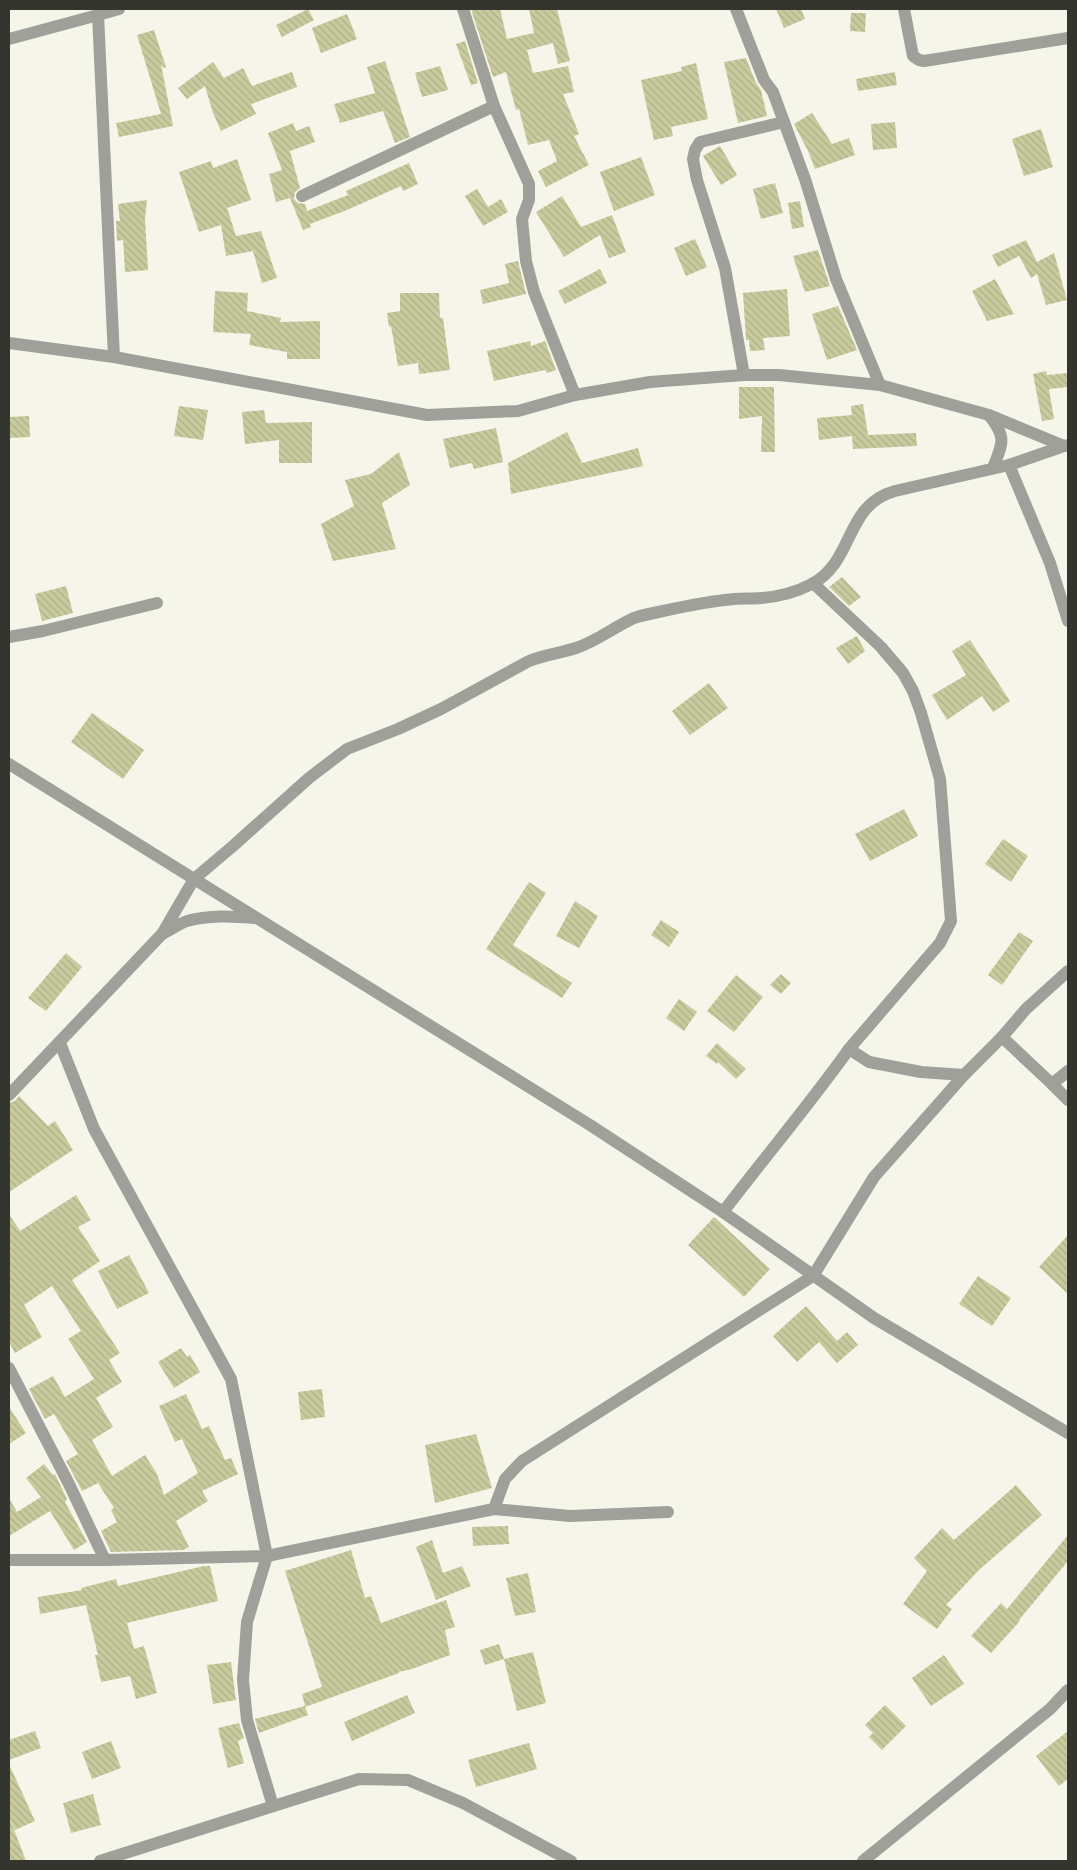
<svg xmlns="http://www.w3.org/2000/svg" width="1077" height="1870" viewBox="0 0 1077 1870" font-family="Jost,sans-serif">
  <defs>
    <pattern id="building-back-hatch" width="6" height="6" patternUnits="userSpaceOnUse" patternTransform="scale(1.25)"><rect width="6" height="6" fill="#c9cb9e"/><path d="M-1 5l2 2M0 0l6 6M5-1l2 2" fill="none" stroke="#adaf88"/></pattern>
  </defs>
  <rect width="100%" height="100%" fill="#f5f6e9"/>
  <!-- building -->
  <g fill="url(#building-back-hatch)">
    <polygon points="308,9 314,20 282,37 276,25"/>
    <polygon points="471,9 500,9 507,39 534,33 529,9 557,9 570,61 558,64 553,43 527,50 533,73 568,66 574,92 563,94 579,134 574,136 589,165 546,187 538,171 557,161 549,140 528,145 519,109 516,110 506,72 493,77"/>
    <polygon points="776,9 801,9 805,19 784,28"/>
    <polygon points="851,13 866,13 865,32 850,31"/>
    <polygon points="347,14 357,39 321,53 312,28"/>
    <polygon points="154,30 166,67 164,68 161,64 173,126 119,137 116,123 161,114 137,35"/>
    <polygon points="465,41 478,83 471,85 456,44"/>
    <polygon points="746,58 756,83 761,90 767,116 738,123 724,62"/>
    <polygon points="385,61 410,137 395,143 383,111 340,123 334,104 375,93 367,67"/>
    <polygon points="213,62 224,78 243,68 252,86 292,72 297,87 251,104 256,114 221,131 213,113 205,86 187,99 178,88"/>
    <polygon points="696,63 708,119 671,127 673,136 654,140 641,80 682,71 681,67"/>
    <polygon points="440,66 448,90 422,97 415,73"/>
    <polygon points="895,72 897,85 858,91 856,79"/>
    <polygon points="812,113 832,144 849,138 855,155 815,169 809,153 794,124"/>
    <polygon points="895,122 897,148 873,150 871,124"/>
    <polygon points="293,123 296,131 309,126 315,142 290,151 300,188 295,192 294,199 298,203 305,204 307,211 348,195 346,191 409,163 418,184 403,191 401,186 347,210 310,224 311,227 303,230 290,198 276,202 269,174 282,170 268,133"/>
    <polygon points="1041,129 1053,167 1024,176 1012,139"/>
    <polygon points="720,146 737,175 721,185 703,156"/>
    <polygon points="641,157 655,195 614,211 600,172"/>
    <polygon points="237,159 251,200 227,208 236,236 261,231 277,278 262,283 253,251 226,256 221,225 199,232 179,172 211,161 213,168"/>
    <polygon points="775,183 783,213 761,219 753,189"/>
    <polygon points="477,189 488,207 501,199 508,212 483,226 465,196"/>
    <polygon points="562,196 581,227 612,215 626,252 609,258 600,235 564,257 536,212"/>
    <polygon points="147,200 145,219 148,270 125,272 123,240 117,241 116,221 120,221 118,204"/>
    <polygon points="800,201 804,227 792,229 788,203"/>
    <polygon points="695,239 707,267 686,276 674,248"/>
    <polygon points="1026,240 1037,262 1054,253 1067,300 1046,305 1037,274 1031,278 1019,256 998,267 992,255"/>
    <polygon points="818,250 830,286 805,292 793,256"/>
    <polygon points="518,261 526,294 483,304 480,290 509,283 505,264"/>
    <polygon points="600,269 607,283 565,304 558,291"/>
    <polygon points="995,279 1014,314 987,321 972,291"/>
    <polygon points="787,289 790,336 763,338 765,350 750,351 749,340 746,340 743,293"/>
    <polygon points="215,291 248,293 247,311 281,318 280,322 320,321 320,359 287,359 287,352 249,345 251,334 213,332"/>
    <polygon points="400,293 439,293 440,318 443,318 450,370 419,374 418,363 398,366 391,326 389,327 387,313 400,311"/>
    <polygon points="838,306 857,350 827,360 812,314"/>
    <polygon points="530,341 531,346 545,341 556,370 547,373 545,370 494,381 487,351"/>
    <polygon points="1046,371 1047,375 1068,373 1068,387 1049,389 1054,419 1042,421 1033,374"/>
    <polygon points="739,387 774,387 775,452 761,452 762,416 739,419"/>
    <polygon points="863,404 868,435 916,433 917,446 853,449 852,436 819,440 817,418 852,415 851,406"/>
    <polygon points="179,406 208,410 203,440 174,436"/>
    <polygon points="264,410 266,423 312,422 312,463 279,463 279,440 245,444 242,412"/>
    <polygon points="29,416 30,437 9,438 9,417"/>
    <polygon points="496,428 503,462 474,469 472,463 450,468 443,439"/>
    <polygon points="567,432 582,463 638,448 643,466 511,494 508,463"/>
    <polygon points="399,452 410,485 382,503 396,549 333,561 321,524 354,506 345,480 371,474"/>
    <polygon points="842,577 861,597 849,606 829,587"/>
    <polygon points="66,586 73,613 42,621 35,594"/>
    <polygon points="857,636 865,651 848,664 836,648"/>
    <polygon points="970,640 1010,701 993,712 982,696 947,720 932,695 966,675 952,651"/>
    <polygon points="709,683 728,708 690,735 672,711"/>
    <polygon points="92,713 144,750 123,779 71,742"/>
    <polygon points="904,809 918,836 870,861 855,834"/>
    <polygon points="1003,839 1028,856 1011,882 985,864"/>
    <polygon points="529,882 546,893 513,945 572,983 562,998 486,949"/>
    <polygon points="575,901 598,916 579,948 556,936"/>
    <polygon points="661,920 679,932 669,947 651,935"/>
    <polygon points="1019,932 1033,941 1002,985 988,975"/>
    <polygon points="66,953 82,967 46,1011 28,998"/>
    <polygon points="781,974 791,983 781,994 770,985"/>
    <polygon points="736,975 763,997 734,1032 707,1011"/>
    <polygon points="679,999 697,1012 684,1031 666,1018"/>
    <polygon points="717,1043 746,1069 736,1079 718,1062 717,1064 706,1056"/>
    <polygon points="19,1096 48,1126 55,1121 73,1150 9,1192 9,1103 15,1101"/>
    <polygon points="76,1195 91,1220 78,1227 100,1261 72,1280 120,1353 109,1360 122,1382 96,1398 113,1427 92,1440 112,1476 145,1455 157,1474 164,1495 198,1473 182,1439 175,1442 159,1406 186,1394 202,1429 209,1426 225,1460 231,1458 238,1474 202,1491 208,1501 176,1521 189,1547 183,1550 111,1552 101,1531 117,1522 111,1510 114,1508 98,1483 82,1491 66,1461 78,1454 54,1414 45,1419 29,1389 53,1376 65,1397 94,1379 68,1339 81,1331 52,1286 24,1305 42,1337 15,1353 9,1342 9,1214 20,1231"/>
    <polygon points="714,1217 770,1269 744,1297 688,1245"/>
    <polygon points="1068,1235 1068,1294 1039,1267"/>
    <polygon points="129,1255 149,1293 117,1309 98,1271"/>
    <polygon points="978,1276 1011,1298 992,1326 959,1304"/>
    <polygon points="806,1306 837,1341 847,1332 858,1345 837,1363 819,1342 797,1362 773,1336"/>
    <polygon points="181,1348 187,1357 190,1355 200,1372 174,1388 158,1362"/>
    <polygon points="322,1389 325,1417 301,1420 298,1392"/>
    <polygon points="9,1407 26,1433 9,1444"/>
    <polygon points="476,1434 492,1488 435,1503 425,1445"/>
    <polygon points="44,1464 53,1475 55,1474 67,1499 65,1502 87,1542 74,1550 50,1511 9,1536 9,1498 17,1512 41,1497 26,1478"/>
    <polygon points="1016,1485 1042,1515 980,1569 946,1605 952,1609 937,1629 903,1604 927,1571 914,1558 942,1528 954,1540"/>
    <polygon points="508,1526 509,1544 473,1546 472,1527"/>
    <polygon points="1068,1535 1068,1561 1019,1620 1020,1621 991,1653 971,1636 1001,1603 1007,1609"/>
    <polygon points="432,1540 443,1573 462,1566 471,1586 436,1600 416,1547"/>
    <polygon points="351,1550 365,1598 371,1596 381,1623 446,1600 455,1627 445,1630 450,1655 412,1669 398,1672 399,1673 305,1707 308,1715 259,1733 255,1719 305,1706 302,1694 322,1687 285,1571"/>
    <polygon points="204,1566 210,1566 218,1601 127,1623 134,1649 144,1646 157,1693 136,1699 130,1676 101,1682 95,1655 98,1655 86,1605 40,1614 38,1597 82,1590 81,1588 116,1579 118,1586"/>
    <polygon points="528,1573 536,1612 515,1616 506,1578"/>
    <polygon points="499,1644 504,1659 485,1665 480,1650"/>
    <polygon points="533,1652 546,1703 517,1711 504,1659"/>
    <polygon points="944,1655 964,1684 931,1706 912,1678"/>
    <polygon points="231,1662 236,1700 213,1704 207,1665"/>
    <polygon points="407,1695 415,1713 352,1741 344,1722"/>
    <polygon points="885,1705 906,1726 882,1750 869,1737 873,1733 865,1725"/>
    <polygon points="239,1723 244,1738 238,1741 244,1763 228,1768 218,1728"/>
    <polygon points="35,1731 41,1748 9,1760 9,1740"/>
    <polygon points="1068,1731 1068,1779 1059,1786 1036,1756"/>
    <polygon points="111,1741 121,1768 92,1779 82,1752"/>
    <polygon points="529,1743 537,1769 476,1787 468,1760"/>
    <polygon points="9,1764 35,1821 15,1830 9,1816"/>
    <polygon points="93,1794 101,1825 71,1833 63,1803"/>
    <polygon points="9,1819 10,1819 26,1861 9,1861"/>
  </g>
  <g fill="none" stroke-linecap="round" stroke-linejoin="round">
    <!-- minor -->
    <g stroke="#9fa09a" stroke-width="12">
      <polyline points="463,9 494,106 529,184 529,200 522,219 526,261 534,292 575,395"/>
      <polyline points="736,9 764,80 773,92 784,122 805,179 836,279 880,385"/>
      <polyline points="904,9 913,56 919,60 924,61 1068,38"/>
      <polyline points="9,39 98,15"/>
      <polyline points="302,196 494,106"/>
      <polyline points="114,357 98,15 119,9"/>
      <polyline points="744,375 725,268 697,180 693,159 695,150 700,142 784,122"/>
      <path d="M989 415C1007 438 1003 442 993 468"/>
      <polyline points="1009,465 1050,563 1068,621"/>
      <polyline points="813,583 881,647 903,673 913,691 921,713 940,779 951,921 940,943 849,1049"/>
      <polyline points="9,637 43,631 157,603"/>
      <polyline points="1002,1037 1052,1084 1068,1071"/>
      <polyline points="60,1043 94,1129 231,1379 267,1556 247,1622 243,1680 247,1720 273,1806"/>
      <polyline points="1052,1084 1068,1100"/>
      <path d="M9 1095 162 934 194 879 233 846 309 778 347 749 398 729 441 709 529 661C544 655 561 653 576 648 597 641 614 627 634 618 643 615 653 613 663 611 686 606 711 601 734 599 743 598 752 599 761 598 778 597 796 592 812 584 855 561 844 505 895 491L1009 465 1064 446"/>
      <path d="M723 1212C765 1157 809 1105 849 1049L869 1062 921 1072 964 1075 1002 1037 1026 1009 1068 971"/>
      <polyline points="9,1368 69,1484 105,1560"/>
      <polyline points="494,1509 505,1479 522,1461 813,1276 874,1177 964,1075"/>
      <polyline points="9,1560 105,1560 267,1556 494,1509 570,1516 668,1512"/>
      <polyline points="100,1861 359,1779 408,1780 463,1803 571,1861"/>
      <polyline points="863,1861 1050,1709 1068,1690"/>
    </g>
    <!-- tertiary -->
    <g stroke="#9fa09a" stroke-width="12">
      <polyline points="9,343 114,357 427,415 518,411 575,395 650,382 744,375 779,375 880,385 989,415 1064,446 1068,445"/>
      <polyline points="9,764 590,1125 723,1212 874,1318 1068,1433"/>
      <path d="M162 934C170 930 179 924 187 921 209 915 231 916 254 918"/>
    </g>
  </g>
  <!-- border -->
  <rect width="1077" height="1870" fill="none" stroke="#353530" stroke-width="20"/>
</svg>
